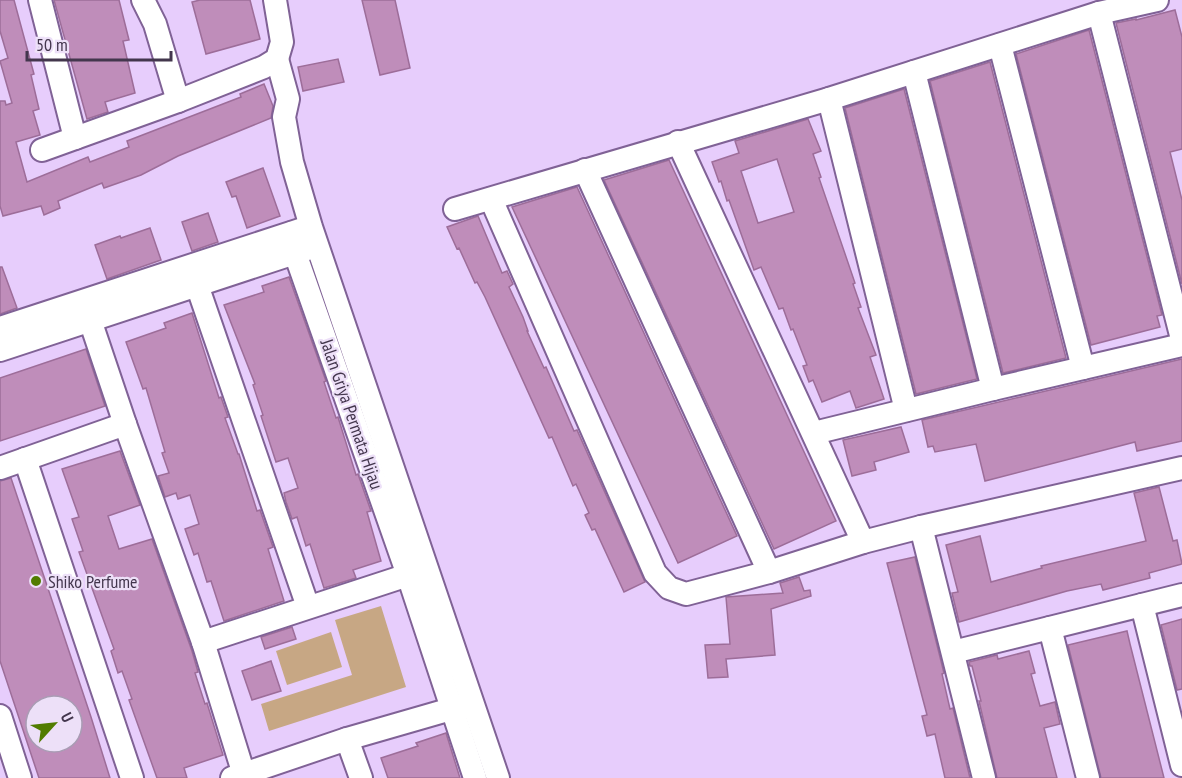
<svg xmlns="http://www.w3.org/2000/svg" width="1182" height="778" viewBox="0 0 1182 778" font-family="'PT Sans Narrow',sans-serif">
  <rect width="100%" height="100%" fill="#e7cdfc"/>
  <!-- green -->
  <g fill="#c7a784">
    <polygon points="381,606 406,687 269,731 261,704 352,675 335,620"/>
    <polygon points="331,632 342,667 287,685 276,651"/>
  </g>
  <!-- building -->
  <g fill="#bf8dba" stroke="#9d6d99" stroke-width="1.5" fill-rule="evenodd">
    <polygon points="0,0 14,0 34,74 31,75 39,109 33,111 40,135 16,142 27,182 88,157 90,162 129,147 127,141 241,97 240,94 264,84 273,106 271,118 178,156 141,175 104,188 102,183 58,201 60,208 44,215 41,206 3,216 0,206 0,101 5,101 6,105 12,103 0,61 8,58 0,31"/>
    <polygon points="54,0 119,0 129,40 123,41 135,93 105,102 108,112 87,119"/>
    <polygon points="200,0 250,0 260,39 206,54 192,2"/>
    <polygon points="362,0 395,0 410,68 380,75"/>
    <polygon points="1175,10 1182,37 1182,149 1170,152 1182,200 1182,284 1116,23 1136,19 1136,20"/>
    <polygon points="1089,30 1162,315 1157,316 1160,327 1091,345 1016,54"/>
    <polygon points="338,59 344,82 303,91 298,67"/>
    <polygon points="990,62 1066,358 1003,373 930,81"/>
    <polygon points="904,89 977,379 916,394 845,108"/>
    <path d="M808 119 821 151 813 154 821 177 819 178 855 283 853 284 861 307 858 308 876 355 870 357 884 399 856 408 850 391 822 402 813 380 809 382 803 366 807 365 793 329 791 330 783 308 779 309 761 267 754 270 729 200 727 201 721 181 719 182 712 162 739 153 735 141ZM777 159 794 212 758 223 741 171Z"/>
    <polygon points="669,160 836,521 774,549 604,180"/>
    <polygon points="263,168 280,216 247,228 236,196 232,197 226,182"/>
    <polygon points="577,187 737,536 678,563 512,207"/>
    <polygon points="208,213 218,242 192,251 182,222"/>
    <polygon points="478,216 502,273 507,271 513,284 509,287 523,317 528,331 527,331 544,368 546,367 574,431 577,430 645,582 624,592 595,529 592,530 585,515 589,513 576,484 573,486 552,437 549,438 485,297 477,282 475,283 459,248 457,249 447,227"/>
    <polygon points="150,228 161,260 107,279 95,245 120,236 121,238"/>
    <polygon points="0,267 2,267 17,308 0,314"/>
    <polygon points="289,277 326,381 324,382 336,418 338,417 356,475 358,474 371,511 367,512 381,561 353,570 356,578 324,588 310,544 306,546 297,517 292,519 286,502 284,493 298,488 288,458 276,462 261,416 263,415 253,385 255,384 224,305 264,292 262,286"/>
    <polygon points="192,313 219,398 221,397 228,417 225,418 238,454 239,454 257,511 260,510 273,547 268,549 284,601 224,621 211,581 207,582 198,553 194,555 185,529 199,524 190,495 178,499 176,493 165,497 158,476 169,473 162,453 165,452 146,388 143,389 126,342 166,328 164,323"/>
    <polygon points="86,349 105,406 0,441 0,378"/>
    <polygon points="1182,359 1182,441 1137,451 1135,442 985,481 976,444 935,452 933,446 928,447 922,420"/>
    <polygon points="901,427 909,452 874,462 876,470 852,476 843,440"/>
    <polygon points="120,451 140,505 108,516 119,549 152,539 192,651 198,672 195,673 205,704 207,703 223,755 184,768 187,778 157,778 129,700 132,699 122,671 118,673 111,651 114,649 79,552 83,551 72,519 79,517 62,469"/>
    <path d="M11 478 91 717 110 778H39L0 661V481ZM36 706H72V742H36Z"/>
    <polygon points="1159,487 1173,541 1177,540 1182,564 1149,573 1150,578 1103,590 1101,584 1067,591 959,622 952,593 958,592 946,545 980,536 991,582 1042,568 1041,566 1146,541 1134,493"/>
    <polygon points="915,557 944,673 942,674 950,709 953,708 970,778 945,778 935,734 927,736 922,716 927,715 887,563"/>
    <polygon points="799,577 804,591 810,590 811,596 771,609 775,655 726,659 728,677 708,678 705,645 730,644 726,597 783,593 780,583"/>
    <polygon points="1182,619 1182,689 1177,690 1161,625"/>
    <polygon points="292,627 296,639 265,649 261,637"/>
    <polygon points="1127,631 1130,644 1164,778 1101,778 1068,645"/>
    <polygon points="1029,651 1035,673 1031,674 1040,706 1055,702 1060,724 1044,728 1057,778 997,778 979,701 981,701 972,666 970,666 969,662 997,655 998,659"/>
    <polygon points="271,661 281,691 252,700 242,671"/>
    <polygon points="446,733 460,778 388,778 381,758 418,746 416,743"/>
  </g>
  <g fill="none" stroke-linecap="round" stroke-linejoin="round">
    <!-- minor casing -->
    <g stroke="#806296" stroke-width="26">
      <g id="minor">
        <polyline points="40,0 75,138"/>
        <polyline points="143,0 155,24 178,101"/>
        <polyline points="1099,13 1182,339"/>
        <polyline points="1000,45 1083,368"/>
        <polyline points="277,59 288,99 284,117 292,162 311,227 498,778"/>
        <polyline points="914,72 993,389"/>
        <polyline points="829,99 906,410"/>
        <polyline points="678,142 863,542"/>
        <polyline points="42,150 178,101 264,67 277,59 282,42 275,0"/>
        <polyline points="585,170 769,572"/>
        <polyline points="491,199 655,573 669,588 686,594 769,572 863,542 921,527 1182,468"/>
        <polyline points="455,209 829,99 1099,13 1157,0"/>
        <polyline points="292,233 295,253 408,575 475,778"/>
        <polyline points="197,285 308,607"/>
        <polyline points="90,320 125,424 203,642 245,778"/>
        <polyline points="0,328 306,228"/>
        <polyline points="0,350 310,248"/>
        <polyline points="814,433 993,389 1182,345"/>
        <polyline points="25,459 132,778"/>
        <polyline points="0,468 125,424"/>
        <polyline points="921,527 984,778"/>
        <polyline points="1142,605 1182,765"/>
        <polyline points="1050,628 1088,778"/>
        <polyline points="203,642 408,575 422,569"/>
        <polyline points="953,652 1182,595"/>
        <polyline points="0,716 20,778"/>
        <polyline points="347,739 361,778"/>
        <polyline points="232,778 347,739 465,705"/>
      </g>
    </g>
    <!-- minor -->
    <use href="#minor" stroke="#fff" stroke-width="22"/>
  </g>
  <!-- markers -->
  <circle fill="#517c00" stroke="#ede0f8" stroke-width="2" cx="36" cy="581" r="6"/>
  <g text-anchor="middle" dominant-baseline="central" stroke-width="4.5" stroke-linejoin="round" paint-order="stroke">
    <!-- street labels -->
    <g font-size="18" fill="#43364d" stroke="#ede0f8">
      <text transform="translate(352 414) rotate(71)">Jalan Griya Permata Hijau</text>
    </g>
    <!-- poi labels -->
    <g font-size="18" fill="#43364d" stroke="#ede0f8" text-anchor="start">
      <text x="48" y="581">Shiko Perfume</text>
    </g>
  </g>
  <!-- north arrow -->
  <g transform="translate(54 724) rotate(63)"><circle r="28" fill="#ede0f8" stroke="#a99cb4" stroke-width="1.5"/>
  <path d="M0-4.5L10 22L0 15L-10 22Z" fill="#517c00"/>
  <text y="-9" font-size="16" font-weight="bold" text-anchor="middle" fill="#43364d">U</text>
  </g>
  <!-- scale -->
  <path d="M27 51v9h144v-9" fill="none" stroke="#43364d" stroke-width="3"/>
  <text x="36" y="51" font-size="18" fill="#43364d" stroke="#ede0f8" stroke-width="4.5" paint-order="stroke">50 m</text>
</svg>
